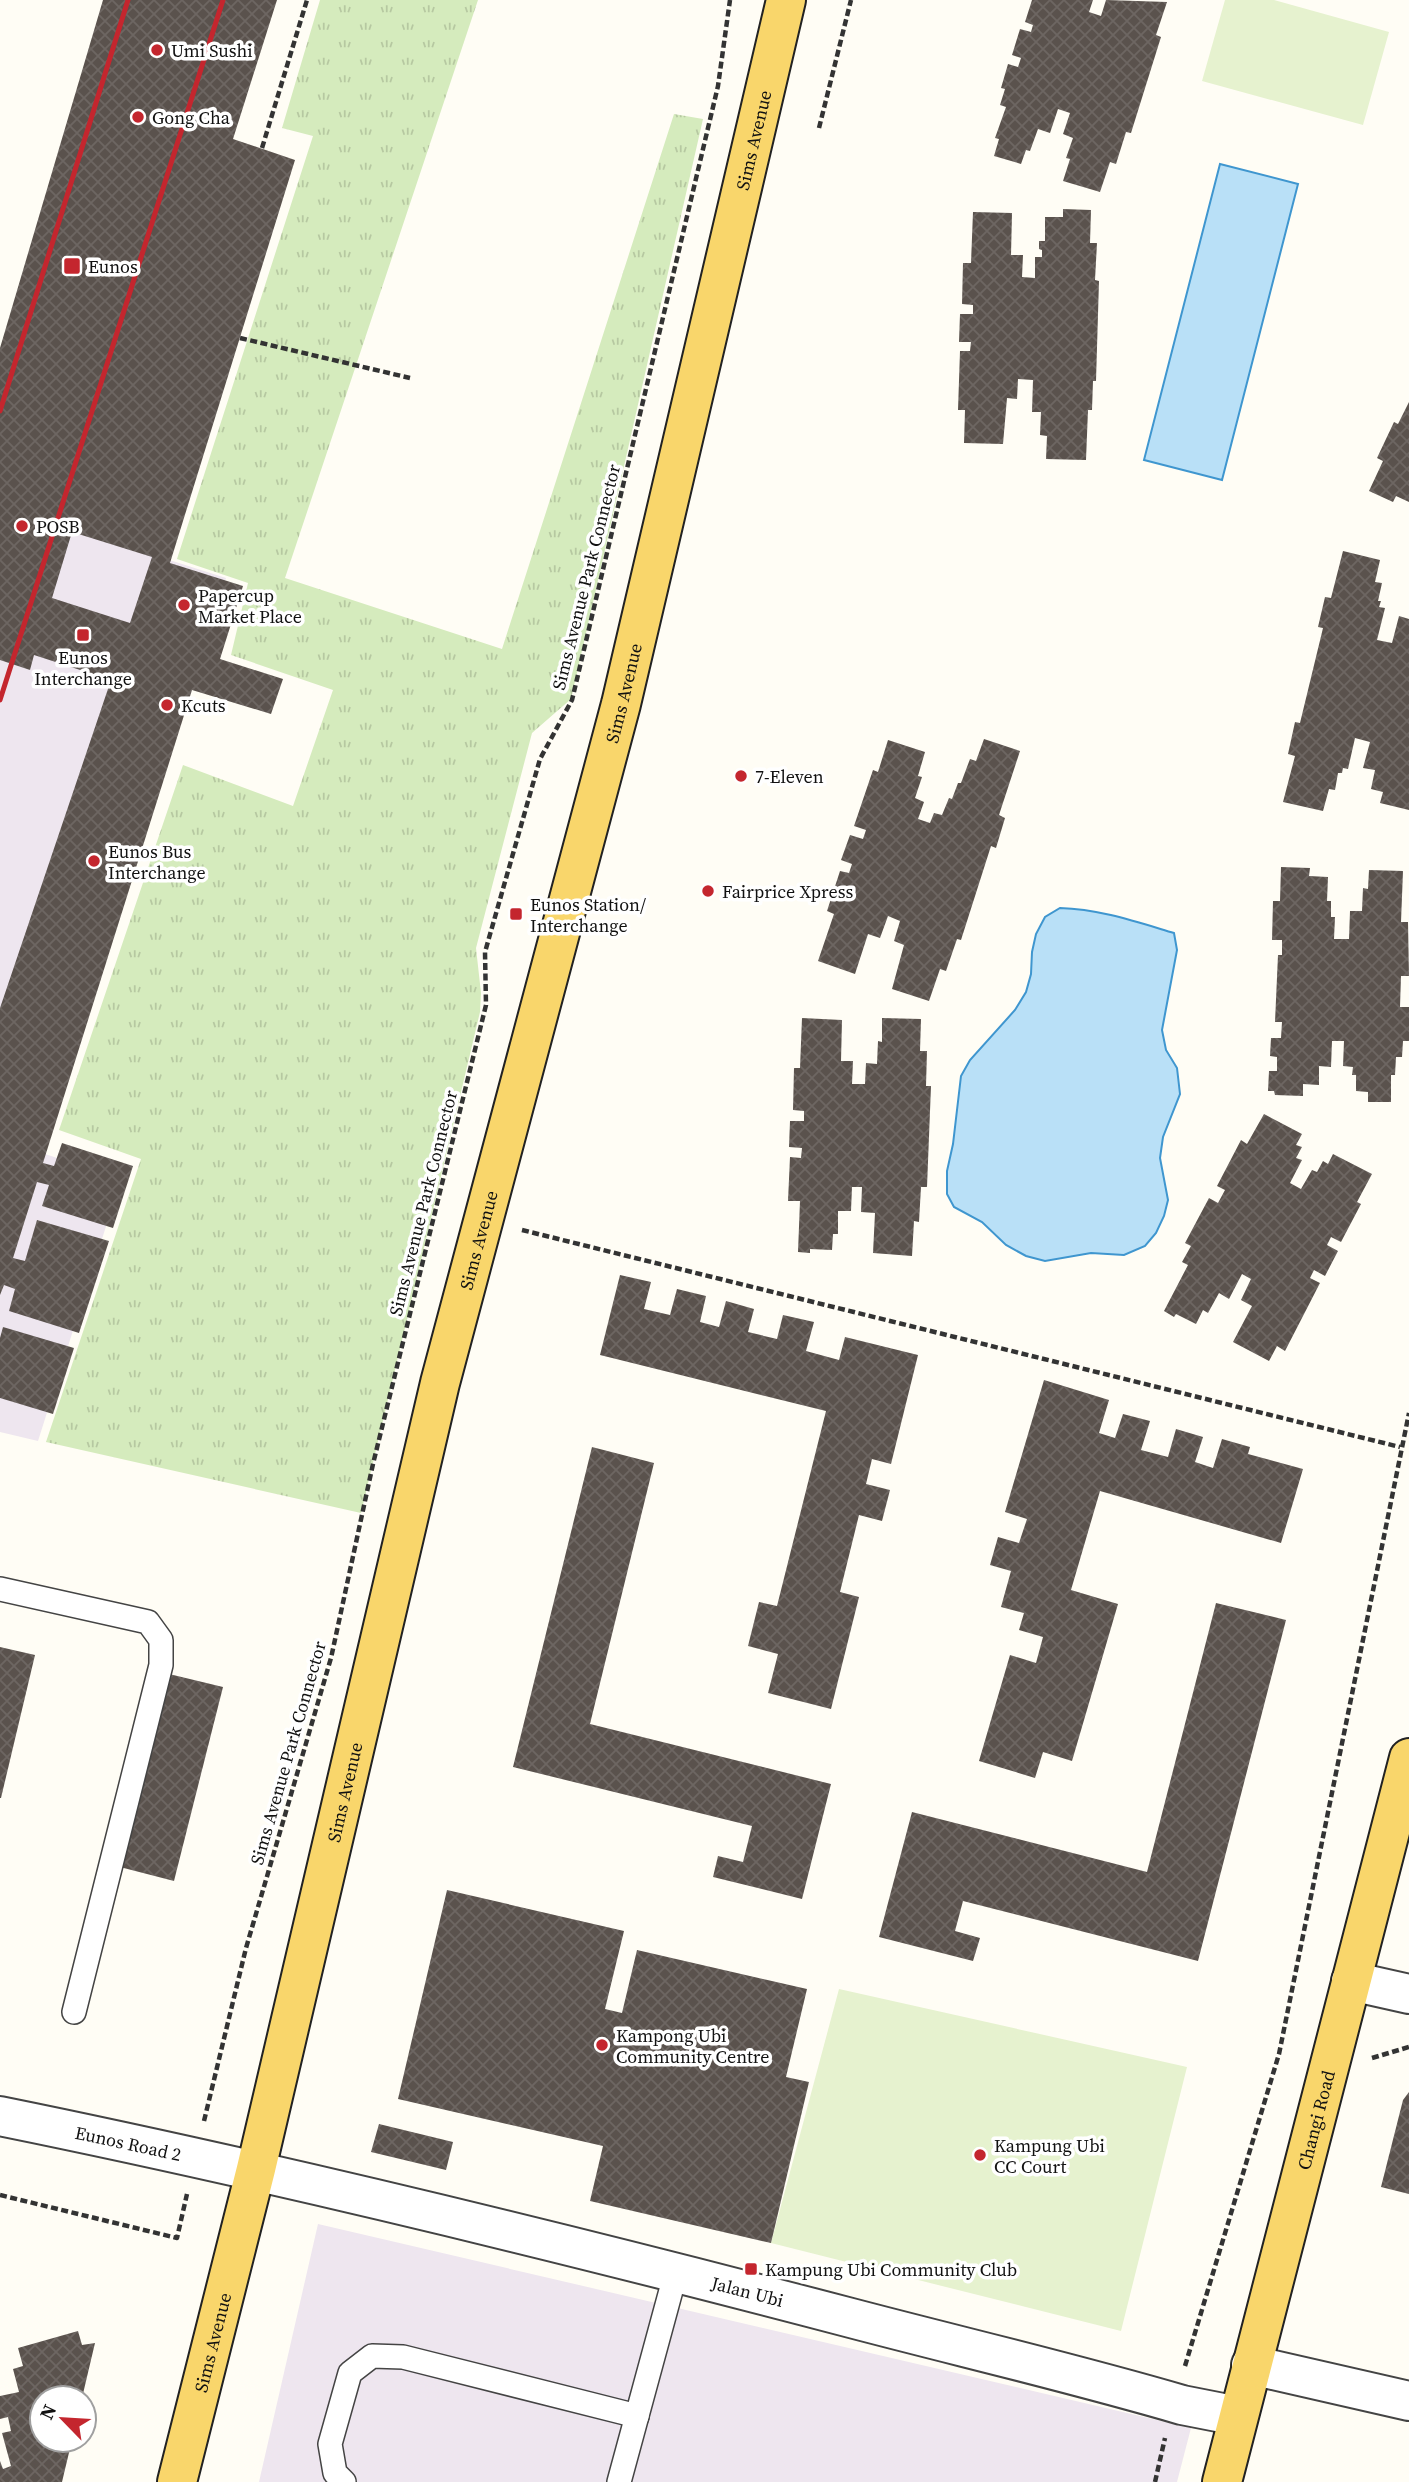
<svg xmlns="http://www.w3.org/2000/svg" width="1409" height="2482" viewBox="0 0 1409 2482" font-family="'Source Serif 4',serif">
  <defs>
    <pattern id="grass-tufts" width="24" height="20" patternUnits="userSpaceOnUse" patternTransform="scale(1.75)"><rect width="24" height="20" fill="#d5ebbd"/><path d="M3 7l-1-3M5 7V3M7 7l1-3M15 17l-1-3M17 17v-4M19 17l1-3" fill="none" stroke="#b6c8a1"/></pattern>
    <pattern id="building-cross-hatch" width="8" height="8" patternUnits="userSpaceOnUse" patternTransform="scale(1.75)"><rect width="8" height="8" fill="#5a524d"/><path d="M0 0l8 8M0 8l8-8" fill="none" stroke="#6d6662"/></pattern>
  </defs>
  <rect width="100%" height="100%" fill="#fffdf5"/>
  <!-- industrial -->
  <g fill="#eee6ef">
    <polygon points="0,506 226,578 42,1153 121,1179 38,1441 0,1432"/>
    <polygon points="318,2224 1191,2428 1177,2482 259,2482"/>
  </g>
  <!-- grass -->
  <polygon fill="url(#grass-tufts)" points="320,0 478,0 285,578 502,649 674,114 703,119 571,699 532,733 476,948 481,993 480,1012 361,1513 46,1442 141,1159 59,1130 183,765 293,806 333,690 231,655 248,583 177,559 313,136 282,128"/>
  <!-- pitch -->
  <g fill="#e6f2cf">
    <polygon points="1225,0 1274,0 1389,32 1363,125 1202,81"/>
    <polygon points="839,1989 1187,2067 1121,2331 771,2243"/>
  </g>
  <!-- water -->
  <g fill="#b9e0f7" stroke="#3f96cf" stroke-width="2">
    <polygon points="1220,164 1298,184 1222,480 1144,460"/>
    <path d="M1060 908C1099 909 1137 922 1174 933L1177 950 1162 1030 1166 1050 1177 1068 1180 1094 1163 1137 1160 1158 1168 1200 1164 1216 1156 1233 1145 1246 1124 1255 1091 1253 1045 1261 1026 1256 1006 1245 982 1222 954 1207 947 1194V1171L953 1144 961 1076 970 1060 1015 1010 1026 992 1031 974 1032 952 1036 934 1045 917Z"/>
  </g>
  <!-- building -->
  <g fill="url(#building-cross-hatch)" fill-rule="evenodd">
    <path d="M103 0H277L233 139 295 160 170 563 243 586 220 659 283 679 271 714 192 690 43 1163 54 1166 62 1143 133 1166 113 1228 42 1206 49 1185 37 1182 13 1258 25 1261 37 1220 109 1241 79 1333 9 1311 15 1289 4 1285 0 1295V1008L111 680 34 655 30 670 0 660V348ZM72 532 152 557 130 623 52 598Z"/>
    <polygon points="1032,0 1093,0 1089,12 1101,16 1106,0 1167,2 1156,35 1161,37 1131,133 1126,132 1116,164 1110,162 1100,192 1063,181 1070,159 1066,158 1073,138 1063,134 1070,113 1058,109 1050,133 1038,129 1030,151 1026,150 1021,164 994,156 999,139 995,138 1006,107 1000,105 1005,89 1001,88 1008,64 1018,67 1021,58 1012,55 1020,29 1031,32 1033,25 1025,22"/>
    <polygon points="1063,209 1091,210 1090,243 1097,243 1095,280 1099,281 1096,381 1093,381 1092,410 1088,410 1086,460 1046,459 1047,436 1040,435 1041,412 1032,412 1033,380 1018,379 1017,399 1007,398 1003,444 964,443 965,410 958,410 960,351 970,351 971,342 959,342 960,314 973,314 973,305 962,304 963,263 971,263 973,212 1012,213 1011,255 1023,255 1022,277 1035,278 1035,257 1042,257 1042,250 1039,249 1039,241 1045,241 1045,217 1063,217"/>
    <polygon points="1409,402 1409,502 1396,496 1393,502 1369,491 1383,461 1377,458 1394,422 1398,424"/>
    <polygon points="1343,551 1380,560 1375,582 1382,583 1378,601 1381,601 1379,607 1385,608 1377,640 1392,643 1399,616 1409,619 1409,810 1380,803 1383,792 1371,789 1375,770 1363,768 1370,742 1355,738 1348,769 1343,768 1342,773 1338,773 1335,790 1329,789 1323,811 1283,802 1295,756 1288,754 1295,722 1300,723 1323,628 1318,627 1325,597 1331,598"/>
    <polygon points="984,739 1020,751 999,815 1005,818 996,848 991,846 961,940 957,939 946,971 940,969 929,1001 892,989 904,945 894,941 900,921 888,916 880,938 868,934 855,974 818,961 834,914 827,911 840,871 849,873 852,864 841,860 850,835 863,839 866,830 854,826 873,770 878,772 888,740 925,752 918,776 922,777 915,798 924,802 918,819 930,823 934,813 942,815 949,798 952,799 958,783 961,783 970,759 976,761"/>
    <polygon points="1281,867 1310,868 1309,876 1328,877 1327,901 1331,901 1331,917 1335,917 1334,939 1349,939 1350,911 1362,911 1363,888 1368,889 1369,870 1403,871 1401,922 1408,922 1409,976 1401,976 1400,1007 1409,1007 1409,1041 1403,1041 1402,1057 1396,1057 1395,1075 1391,1075 1391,1102 1368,1102 1368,1092 1356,1091 1356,1075 1352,1075 1353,1067 1343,1066 1344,1041 1332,1041 1331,1067 1319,1066 1319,1085 1303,1084 1303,1096 1275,1095 1274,1091 1268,1091 1269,1071 1277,1071 1277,1057 1270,1056 1271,1038 1281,1038 1282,1022 1275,1022 1278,955 1282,955 1282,940 1272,940 1273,901 1280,901"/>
    <polygon points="802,1018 842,1020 841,1061 853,1061 852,1084 865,1084 866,1063 877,1064 878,1041 882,1042 882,1018 921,1019 920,1051 927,1051 926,1086 931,1086 927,1187 921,1187 919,1222 914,1221 912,1256 873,1253 875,1213 861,1212 862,1187 852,1187 851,1211 838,1211 838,1234 833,1234 832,1250 810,1249 810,1253 798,1252 800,1201 788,1201 790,1157 801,1158 802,1148 789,1147 790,1121 804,1121 804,1111 793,1110 794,1068 800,1068"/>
    <polygon points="1264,1114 1302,1134 1296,1145 1302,1147 1296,1158 1302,1160 1290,1183 1301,1189 1312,1170 1317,1172 1323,1161 1328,1164 1333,1154 1372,1174 1357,1202 1361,1204 1341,1242 1331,1237 1327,1245 1338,1251 1325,1276 1314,1270 1310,1278 1320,1283 1285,1351 1277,1346 1269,1361 1233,1342 1252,1306 1241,1300 1251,1279 1242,1274 1229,1299 1219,1293 1208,1313 1203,1310 1196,1324 1176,1314 1174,1317 1164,1311 1188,1265 1182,1262 1191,1246 1185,1243 1209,1198 1218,1203 1225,1190 1217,1186 1241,1140 1247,1144"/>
    <polygon points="620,1275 651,1282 644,1309 670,1315 677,1289 706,1296 700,1322 719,1327 726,1301 754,1309 748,1332 777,1339 783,1315 814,1322 806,1351 839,1360 845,1337 918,1355 891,1464 872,1459 866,1484 890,1490 882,1521 859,1515 840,1592 859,1597 831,1709 768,1693 778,1654 748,1646 759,1602 777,1606 826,1411 600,1355"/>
    <polygon points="3,1327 74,1348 53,1414 0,1398 0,1338"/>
    <polygon points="1044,1380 1109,1400 1099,1433 1115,1438 1123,1414 1150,1421 1141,1450 1168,1457 1176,1429 1203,1437 1195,1462 1213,1468 1222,1439 1250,1447 1248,1454 1303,1469 1281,1543 1100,1491 1071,1590 1118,1604 1072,1761 1043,1752 1035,1778 979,1761 1010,1655 1036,1663 1043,1637 1019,1630 1024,1613 1001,1607 1011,1571 990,1565 998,1537 1019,1543 1027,1519 1005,1512"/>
    <polygon points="592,1447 654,1463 590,1724 831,1784 802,1899 713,1877 718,1856 743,1862 752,1826 513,1767"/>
    <polygon points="1216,1603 1286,1620 1198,1961 963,1901 955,1931 980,1938 973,1961 879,1937 912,1812 1147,1872"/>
    <polygon points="0,1647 35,1655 1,1798 0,1798"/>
    <polygon points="165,1673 223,1687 174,1881 116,1866"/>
    <polygon points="447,1890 624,1931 605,2009 622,2013 637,1950 807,1989 786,2077 809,2082 771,2243 590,2201 603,2146 398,2099"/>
    <polygon points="1409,2092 1409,2194 1381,2187 1403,2100"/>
    <polygon points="379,2124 453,2142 446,2170 371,2152"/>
    <polygon points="78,2331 82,2345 95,2343 82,2398 42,2398 42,2440 72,2440 62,2482 0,2482 0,2461 3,2469 11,2466 2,2433 11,2431 8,2417 0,2419 0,2396 19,2392 13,2369 23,2366 18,2348"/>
  </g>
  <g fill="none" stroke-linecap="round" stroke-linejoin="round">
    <!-- lane casing -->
    <g stroke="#444" stroke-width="26">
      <g id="lane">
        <polyline points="0,1589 148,1622 161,1640 161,1665 74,2012"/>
        <polyline points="344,2482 335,2473 330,2444 350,2373 372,2356 403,2357 637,2416"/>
        <polyline points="619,2482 676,2272"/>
      </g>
    </g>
    <!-- street casing -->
    <g stroke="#444" stroke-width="42">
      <g id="street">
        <polyline points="1351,1981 1409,1994"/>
        <path id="s1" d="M0 2116C286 2174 569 2244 851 2318 961 2347 1073 2373 1182 2405L1238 2416"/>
        <polyline points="1251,2365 1409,2401"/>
      </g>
    </g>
    <!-- primary casing -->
    <g stroke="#222" stroke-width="42">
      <g id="primary">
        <path id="s2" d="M177 2482 256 2169 440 1383 621 704 786 0"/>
        <path id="s3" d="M1222 2482 1409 1758"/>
      </g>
    </g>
    <!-- path -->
    <g stroke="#333" stroke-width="4.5" stroke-dasharray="7 3.5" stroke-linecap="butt">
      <polyline points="819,128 851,0"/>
      <polyline points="262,148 307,0"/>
      <polyline points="240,338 410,378"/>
      <polyline points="522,1230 1400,1447"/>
      <polyline points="1372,2058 1409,2047"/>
      <polyline points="204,2121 246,1948 331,1658 373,1464 486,1005 485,952 540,759 572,700 718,86 730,0"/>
      <polyline points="0,2195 177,2238 187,2194"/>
      <polyline points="1185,2366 1279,2054 1409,1413"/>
      <polyline points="1155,2482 1165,2438"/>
    </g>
    <!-- lane -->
    <use href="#lane" stroke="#fff" stroke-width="23"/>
    <!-- street -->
    <use href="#street" stroke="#fff" stroke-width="38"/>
    <!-- primary -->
    <use href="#primary" stroke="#f9d66b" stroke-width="38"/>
    <!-- rail -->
    <g stroke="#c4262e" stroke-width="5">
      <polyline points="0,411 128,0"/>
      <polyline points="0,700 223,0"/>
    </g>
  </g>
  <!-- markers -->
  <g fill="#c4262e" stroke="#fff" stroke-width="2.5">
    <circle cx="157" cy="50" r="7"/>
    <circle cx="138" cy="117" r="7"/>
    <rect x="63" y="257" width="18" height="18" rx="3.5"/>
    <circle cx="22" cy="526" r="7"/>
    <circle cx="184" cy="605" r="7"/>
    <rect x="76" y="628" width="14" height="14" rx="3.5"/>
    <circle cx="167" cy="705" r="7"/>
    <circle cx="741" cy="776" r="7"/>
    <circle cx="94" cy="861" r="7"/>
    <circle cx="708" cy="891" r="7"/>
    <rect x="509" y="907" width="14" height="14" rx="3.5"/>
    <circle cx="602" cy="2045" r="7"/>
    <circle cx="980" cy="2155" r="7"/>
    <rect x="744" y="2262" width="14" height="14" rx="3.5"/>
  </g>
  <g text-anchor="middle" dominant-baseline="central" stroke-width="7" stroke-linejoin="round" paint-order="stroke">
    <!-- poi labels -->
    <g font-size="18" fill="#111" stroke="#fff" text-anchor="start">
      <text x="171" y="50">Umi Sushi</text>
      <text x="152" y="117">Gong Cha</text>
      <text x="88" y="266">Eunos</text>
      <text x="36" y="526">POSB</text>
      <text x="198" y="595">Papercup<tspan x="198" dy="21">Market Place</tspan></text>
      <text x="83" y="657" text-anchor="middle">Eunos<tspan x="83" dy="21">Interchange</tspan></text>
      <text x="181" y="705">Kcuts</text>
      <text x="755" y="776">7-Eleven</text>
      <text x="108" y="851">Eunos Bus<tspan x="108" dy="21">Interchange</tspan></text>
      <text x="722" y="891">Fairprice Xpress</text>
      <text x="530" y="904">Eunos Station/<tspan x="530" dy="21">Interchange</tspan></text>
      <text x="616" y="2035">Kampong Ubi<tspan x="616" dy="21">Community Centre</tspan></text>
      <text x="994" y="2145">Kampung Ubi<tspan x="994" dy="21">CC Court</tspan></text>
      <text x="765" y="2269">Kampung Ubi Community Club</text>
    </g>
    <!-- street labels -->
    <g font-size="18" fill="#111" stroke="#fff">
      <text stroke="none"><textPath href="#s2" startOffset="2412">Sims Avenue</textPath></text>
      <text transform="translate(586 577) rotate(-76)">Sims Avenue Park Connector</text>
      <text stroke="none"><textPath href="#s2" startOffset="1844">Sims Avenue</textPath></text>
      <text transform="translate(423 1203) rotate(-76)">Sims Avenue Park Connector</text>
      <text stroke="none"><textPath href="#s2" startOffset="1278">Sims Avenue</textPath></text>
      <text transform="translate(288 1753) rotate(-74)">Sims Avenue Park Connector</text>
      <text stroke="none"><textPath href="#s2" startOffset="710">Sims Avenue</textPath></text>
      <text stroke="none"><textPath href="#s3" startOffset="374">Changi Road</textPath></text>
      <text stroke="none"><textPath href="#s1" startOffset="131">Eunos Road 2</textPath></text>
      <text stroke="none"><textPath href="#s1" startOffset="768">Jalan Ubi</textPath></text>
      <text stroke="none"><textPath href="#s2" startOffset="144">Sims Avenue</textPath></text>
    </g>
  </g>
  <!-- north arrow -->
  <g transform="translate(63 2419) rotate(295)"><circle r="33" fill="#ffffff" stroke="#a0a0a0" stroke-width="2"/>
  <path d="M0-5L12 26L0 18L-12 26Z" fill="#c4262e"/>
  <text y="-10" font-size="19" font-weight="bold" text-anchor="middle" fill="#111111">N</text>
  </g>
</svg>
